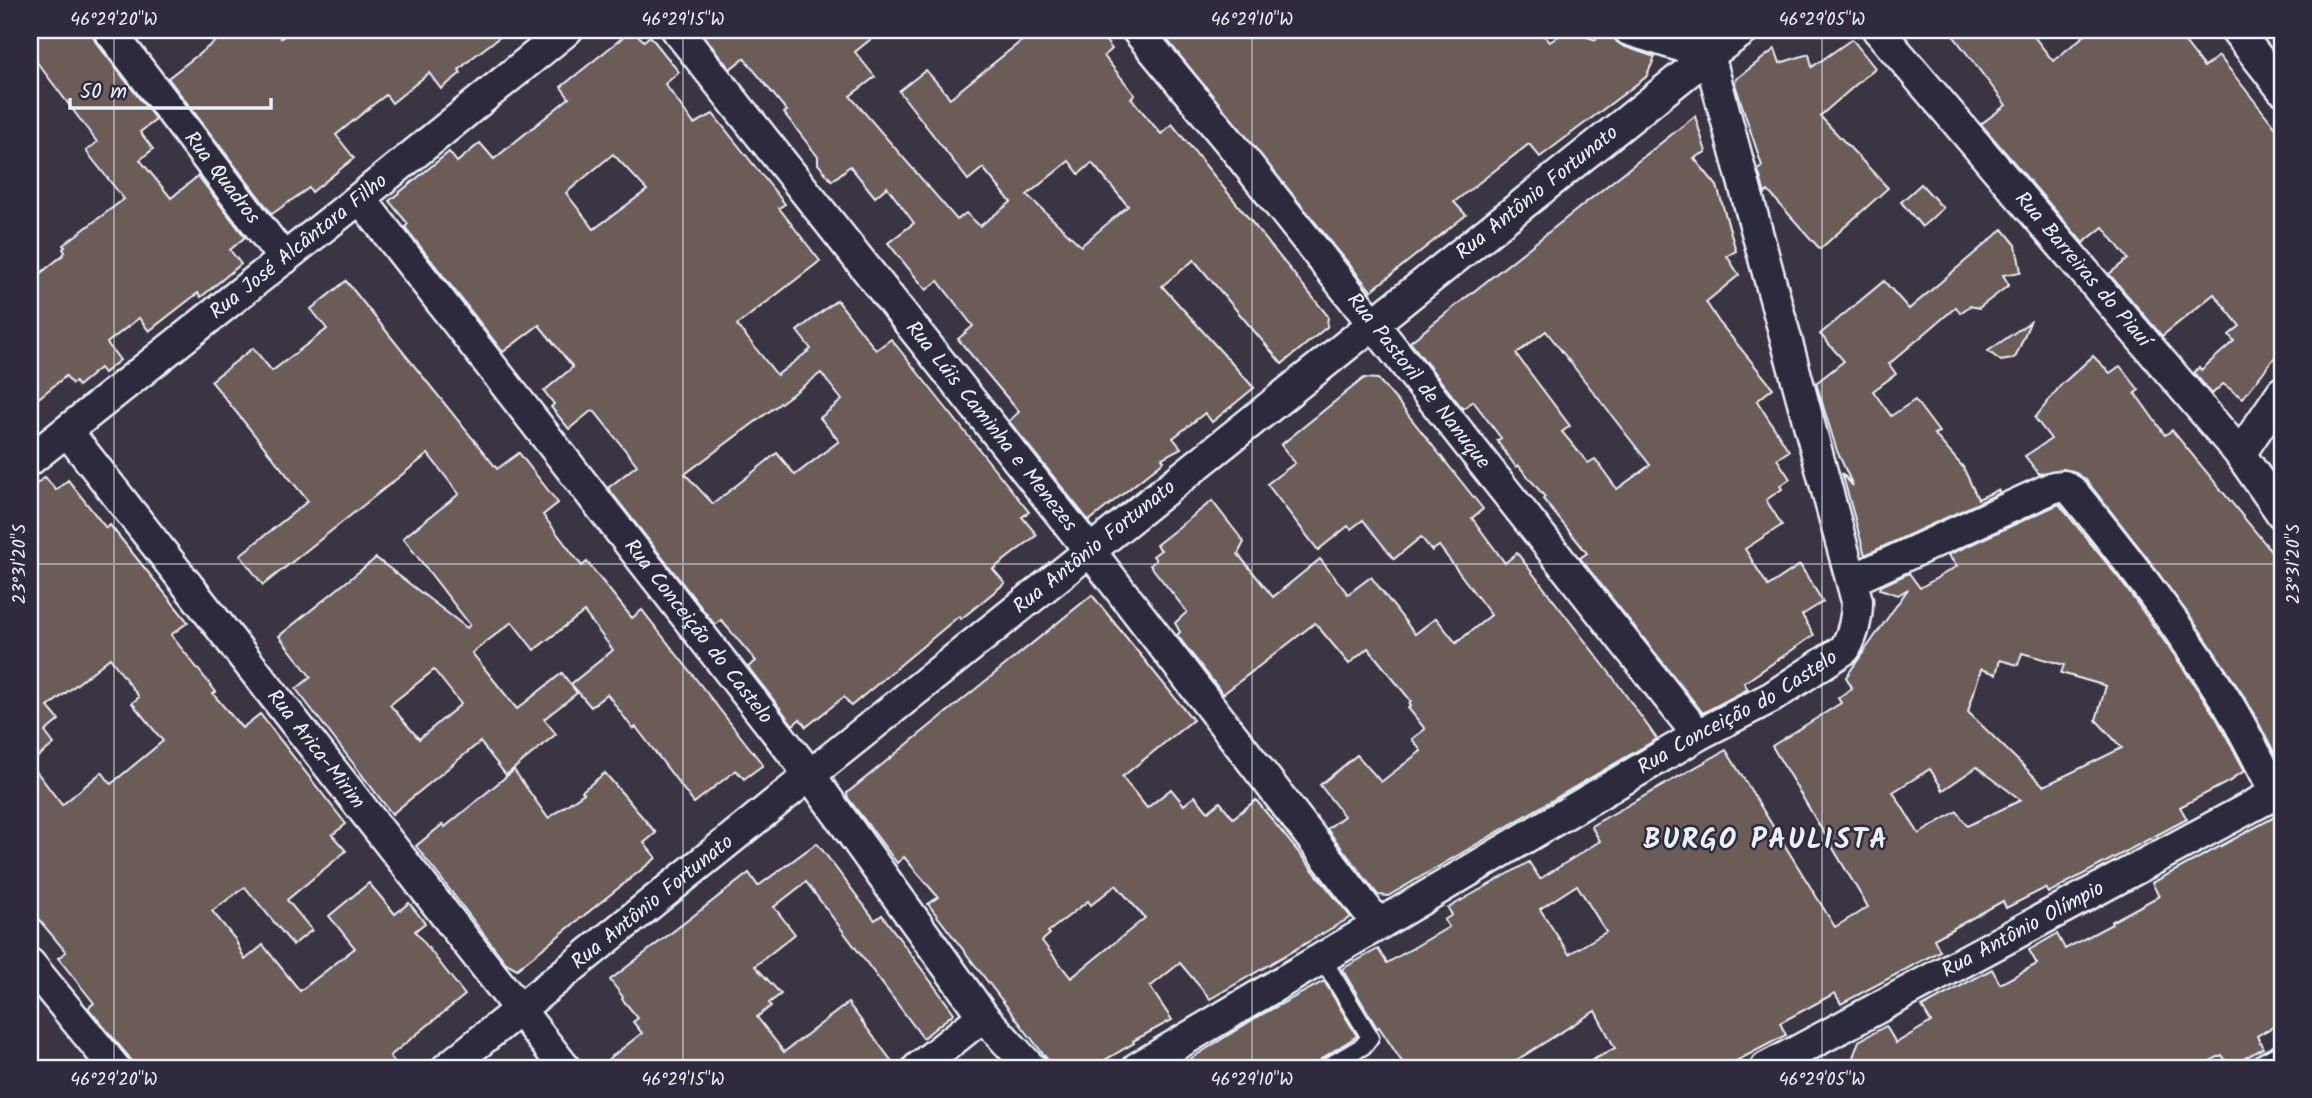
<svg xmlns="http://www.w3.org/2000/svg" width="2312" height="1098" viewBox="0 0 2312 1098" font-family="Kalam,sans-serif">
  <rect width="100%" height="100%" fill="#3b3443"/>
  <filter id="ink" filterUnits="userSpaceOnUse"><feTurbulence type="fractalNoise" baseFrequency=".0143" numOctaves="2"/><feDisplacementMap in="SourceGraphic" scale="14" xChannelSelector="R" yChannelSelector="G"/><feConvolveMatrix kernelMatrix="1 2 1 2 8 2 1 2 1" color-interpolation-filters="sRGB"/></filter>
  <g filter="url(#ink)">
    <!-- building -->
    <g fill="#6c5c59" stroke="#e8f1f8" stroke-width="2" fill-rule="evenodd">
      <polygon points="30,30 91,30 95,41 156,120 140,132 153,149 140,160 171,198 198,176 245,237 230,250 241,264 201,297 198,293 149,331 139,318 107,343 120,360 104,373 100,368 78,386 75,382 72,384 66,376 30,405 30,282 63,255 65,252 63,249 65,247 63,245 124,199 86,151 97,142 30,53"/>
      <polygon points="230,30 274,30 281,38 291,30 509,30 472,58 459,70 461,73 441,89 429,73 392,103 386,95 374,104 336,135 354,158 312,192 309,188 272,214 168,78"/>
      <path d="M632 30 644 41 650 36 679 72 665 84 694 124 713 114 785 204 779 208 820 261 737 325 777 375 811 349 797 331 837 300 876 350 891 339 1029 512 1022 517 1037 535 993 569 1005 583 961 619 959 616 851 706 844 697 806 727 800 719 793 725 748 667 756 661 721 620 715 625 608 488 637 465 595 412 591 411 569 429 551 407 554 404 544 391 573 367 539 325 503 352 405 227 408 224 389 201 449 152 457 162 480 143 494 159 569 98 561 87ZM613 154 647 190 594 229 566 193ZM821 373 842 400 820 418 839 441 795 475 777 453 713 504 685 474Z"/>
      <path d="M699 30H882L855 52 875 77 850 96 957 220 966 213 980 226 1011 202 983 168 968 180 899 91 926 70 950 98 1035 30H1097L1112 49 1104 56 1135 95 1131 98 1161 134 1172 124 1328 316 1327 327 1282 364 1194 260 1162 286 1254 388 1212 422 1205 413 1173 438 1181 448 1162 458 1164 461 1089 521 1009 421 1019 412 958 339 973 326 938 281 926 290 888 243 914 223 887 187 875 197 850 166 832 181 818 164V157L784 113 787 111 744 58 730 69ZM1069 161 1079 174 1092 163 1128 206 1081 246 1027 195Z"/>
      <polygon points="1159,30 1539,30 1550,42 1567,30 1596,40 1598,30 1612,30 1616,41 1623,46 1655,57 1646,77 1540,157 1529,144 1454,202 1466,215 1371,291"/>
      <polygon points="1949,30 2029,30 2053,61 2091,30 2175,30 2204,67 2219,56 2238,80 2282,136 2282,348 2243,398 2223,384 2212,394 2194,373 2199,367 2201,370 2234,341 2229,335 2240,326 2214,294 2162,336 2109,274 2128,259 2103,227 2083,243 1981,124 2006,105"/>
      <polygon points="1852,39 1875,68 1820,116 1888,188 1820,249 1768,191 1765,194 1758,170 1762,166 1735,84 1736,79 1775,49 1780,63 1809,54 1812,67"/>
      <path d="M1695 116 1706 152 1694 158 1717 186 1736 251 1727 256 1739 275 1706 302 1719 322 1773 388 1757 401 1789 451 1777 459 1790 479 1780 486 1782 489 1766 500 1782 525 1745 549 1768 586 1800 565 1823 602 1802 615 1814 635 1744 683 1748 689 1703 713 1580 558 1587 553 1543 499 1545 497 1518 465 1516 467 1497 441 1501 438 1473 401 1463 409 1410 342ZM1546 331 1650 465 1617 489 1595 459 1588 463 1562 432 1570 426 1516 354Z"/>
      <polygon points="1921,184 1943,208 1922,227 1901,202"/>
      <polygon points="2003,229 2016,245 2021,272 2003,275 2009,285 1979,308 1970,306 1960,313 1956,307 1889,364 1896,374 1873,391 1891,416 1915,400 1939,432 1934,434 1963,467 1978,499 1998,490 2000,493 1865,555 1842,473 1853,486 1837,451 1816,383 1844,361 1820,334 1884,281 1909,309"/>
      <path d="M346 281 497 469 519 453 558 503 543 515 582 566 587 562 632 618 642 610 763 765 744 779 736 770 694 803 636 727 633 729 607 694 591 707 571 684 613 650 584 612 534 650 512 622 472 653 517 709 562 673 577 693 544 719 556 734 506 775 480 742 392 814 296 689 311 677 279 636 376 558 467 628 470 625 403 538 459 494 428 454 263 585 240 555 308 501 211 381 253 348 272 371 327 329 311 309ZM434 670 461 704 419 739 390 705Z"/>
      <polygon points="2030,322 2016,356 2012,359 2001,361 1988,351"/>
      <polygon points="2093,356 2110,373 2120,366 2139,390 2135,393 2165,435 2172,430 2282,564 2282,750 2275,754 2247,701 2204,636 2146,556 2086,480 2073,471 2063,469 2039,474 2025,456 2051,439 2035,418 2061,385"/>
      <polygon points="1364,378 1378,379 1397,401 1483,509 1472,518 1505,563 1517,553 1612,676 1657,739 1388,896 1378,895 1327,829 1344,816 1320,785 1357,755 1381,782 1421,751 1412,739 1425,729 1408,708 1411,706 1409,703 1411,701 1368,648 1349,664 1315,623 1223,694 1177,635 1180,632 1175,623 1187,612 1150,565 1156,560 1153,556 1161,550 1156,545 1212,501 1244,542 1238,554 1273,597 1320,559 1348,594 1371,577 1415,634 1436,618 1456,643 1491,615 1439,546 1432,551 1421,537 1394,559 1363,520 1351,529 1348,526 1318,550 1267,484 1295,463 1281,445"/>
      <path d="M45 477 56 490 68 480 106 528 110 525 188 622 171 635 216 692 213 694 242 728 260 714 346 824 332 835 346 851 287 900 312 930 293 945 245 887 212 911 235 939 245 960 263 945 300 991 355 948 329 916 369 883 395 914 409 903 425 923 415 931 465 995 390 1056 399 1068H133L129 1057 88 1008 94 1003 58 958 66 952 30 909V489ZM110 658 139 697 132 703 163 741 111 784 102 772 62 805 30 763 54 744 45 732 59 720 48 707Z"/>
      <path d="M2059 504 2118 577 2175 656 2217 719 2245 771 2234 777V779L2180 807 2187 819 2048 893 2045 888 2006 908 2003 901 1934 939 1940 951 1841 1004 1835 993 1780 1023 1786 1035 1723 1068H1578L1615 1048 1595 1011 1504 1068H1406L1379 1027 1377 1028 1342 969 1378 949 1387 963 1449 927 1444 920 1452 915 1448 908 1529 862 1540 879 1600 841 1591 826 1726 750 1835 927 1868 907 1772 746 1841 703 1838 698 1852 688 1846 677 1908 589 1898 595 1880 589 1881 586 1909 573 1920 588 1957 566 1948 555ZM2022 653 2064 665 2061 673 2106 686 2096 720 2122 748 2044 786 1968 712 1981 669 1996 674 2000 660 2018 665ZM1977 767 2021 800 1967 826 1957 811 1919 834 1893 792 1930 769 1943 790ZM1577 885 1606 932 1569 954 1540 909Z"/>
      <path d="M1092 595 1193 720 1122 777 1147 808 1171 789 1184 805 1195 796 1208 812 1220 802 1233 818 1256 800 1351 917 1210 999 1180 963 1150 987 1172 1020 1133 1041 1134 1043 1091 1068H1054L928 904 938 897 904 857 897 863 848 798 847 793ZM1116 885 1145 918 1071 978 1042 941 1050 934 1048 932 1088 901 1091 905Z"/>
      <polygon points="514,770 548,818 584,793 582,791 605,773 656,833 644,843 656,858 517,969 506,963 416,846 443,824 445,827"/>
      <polygon points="2282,813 2282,1022 2257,1036 2263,1048 2229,1067 2222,1055 2196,1068 1849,1068 1859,1041 1886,1026 1896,1043 1931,1022 1922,1007 1992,969 2000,984 2037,964 2029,950 2057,934 2065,949 2112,924 2111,922 2159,896 2152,883"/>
      <polygon points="817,843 875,920 882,915 954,1013 923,1038 806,882 774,907 795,934 755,966 781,994 769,1003 771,1006 757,1017 784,1052 848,1003 897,1068 597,1068 642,1033 633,1022 638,1018 622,999 623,997 610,980 749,873 758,886"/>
      <polygon points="1324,981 1357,1036 1321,1059 1316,1068 1176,1068 1257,1017"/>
    </g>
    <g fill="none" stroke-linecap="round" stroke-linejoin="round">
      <!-- service casing -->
      <g stroke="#e8f1f8" stroke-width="21">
        <polyline id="service" points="1322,958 1370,1037 1363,1046 1326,1068"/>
      </g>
      <!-- minor casing -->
      <g stroke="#e8f1f8" stroke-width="35">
        <g id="minor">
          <path id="s1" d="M109 30 284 259"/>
          <path id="s2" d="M677 30 1090 551 1378 924"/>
          <path id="s3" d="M1137 30 1232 145 1698 735"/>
          <path id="s4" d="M1878 30 2240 454 2282 514"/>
          <polyline points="2236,30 2282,89"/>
          <path id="s5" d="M360 198 810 775 983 1016 1031 1068"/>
          <path id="s6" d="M67 431 565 1068"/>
          <polyline points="2240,454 2282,392"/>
          <path id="s7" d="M30 460 360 198 567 30"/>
          <path d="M1852 580 2054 487 2064 486 2072 491C2126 556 2180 628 2225 699 2244 729 2259 762 2276 793"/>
          <polyline points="30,964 115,1068"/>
          <path id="s8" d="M447 1068 810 775 1709 55 1744 30"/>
          <polyline points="918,1068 983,1016"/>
          <path id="s9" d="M1137 1068 1698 735 1772 697 1845 649C1854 633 1857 619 1857 601L1709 55 1629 30"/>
          <path id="s10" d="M1766 1068 2282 790"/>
          <polyline points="2267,1068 2282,1060"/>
        </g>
      </g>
      <!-- service -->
      <use href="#service" stroke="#2f2a3d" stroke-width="16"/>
      <!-- minor -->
      <use href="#minor" stroke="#2f2a3d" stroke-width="30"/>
    </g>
  </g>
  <!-- ticks -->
  <path fill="none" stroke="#e8f1f8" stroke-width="2" stroke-opacity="0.45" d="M114 30V1068M683 30V1068M1252 30V1068M1822 30V1068M30 564H2282"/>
  <g text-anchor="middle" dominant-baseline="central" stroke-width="5" stroke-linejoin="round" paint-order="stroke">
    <!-- street labels -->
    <g font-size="21" fill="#e8f1f8" stroke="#2f2a3d">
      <text stroke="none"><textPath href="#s1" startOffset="186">Rua Quadros</textPath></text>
      <text stroke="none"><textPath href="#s8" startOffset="1398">Rua Antônio Fortunato</textPath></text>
      <text stroke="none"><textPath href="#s7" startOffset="343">Rua José Alcântara Filho</textPath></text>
      <text stroke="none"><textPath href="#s4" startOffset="315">Rua Barreiras do Piauí</textPath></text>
      <text stroke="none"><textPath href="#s3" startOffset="450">Rua Pastoril de Nanuque</textPath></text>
      <text stroke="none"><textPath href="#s2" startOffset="506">Rua Lúis Caminha e Menezes</textPath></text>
      <text stroke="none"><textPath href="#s8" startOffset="831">Rua Antônio Fortunato</textPath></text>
      <text stroke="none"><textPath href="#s5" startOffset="550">Rua Conceição do Castelo</textPath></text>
      <text stroke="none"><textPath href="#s9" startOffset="698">Rua Conceição do Castelo</textPath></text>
      <text stroke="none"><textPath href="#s6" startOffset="404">Rua Arica-Mirim</textPath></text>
      <text stroke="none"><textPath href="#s8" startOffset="264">Rua Antônio Fortunato</textPath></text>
      <text stroke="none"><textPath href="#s10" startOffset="292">Rua Antônio Olímpio</textPath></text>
    </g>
    <!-- district labels -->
    <g font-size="28" font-weight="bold" letter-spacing="2" fill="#e8f1f8" stroke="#2f2a3d">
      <text x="1766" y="840">BURGO PAULISTA</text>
    </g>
  </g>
  <!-- margin -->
  <rect width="2312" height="1098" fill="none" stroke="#2f2a3d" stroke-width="77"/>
  <!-- scale -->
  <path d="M70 98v10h201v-10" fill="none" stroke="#e8f1f8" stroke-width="3.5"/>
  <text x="80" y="98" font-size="21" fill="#e8f1f8" stroke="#2f2a3d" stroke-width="5" paint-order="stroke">50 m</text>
  <rect x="38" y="38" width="2236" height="1022" fill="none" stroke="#e8f1f8" stroke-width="2.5"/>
  <g font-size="18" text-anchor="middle" fill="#e8f1f8">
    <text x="114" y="25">46°29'20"W</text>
    <text x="683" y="25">46°29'15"W</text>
    <text x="1252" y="25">46°29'10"W</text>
    <text x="1822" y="25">46°29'05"W</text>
    <text transform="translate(19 564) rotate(-90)" y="6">23°31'20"S</text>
    <text transform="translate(2293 564) rotate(-90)" y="6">23°31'20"S</text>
    <text x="114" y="1085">46°29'20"W</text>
    <text x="683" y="1085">46°29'15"W</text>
    <text x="1252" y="1085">46°29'10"W</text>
    <text x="1822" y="1085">46°29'05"W</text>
  </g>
</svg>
